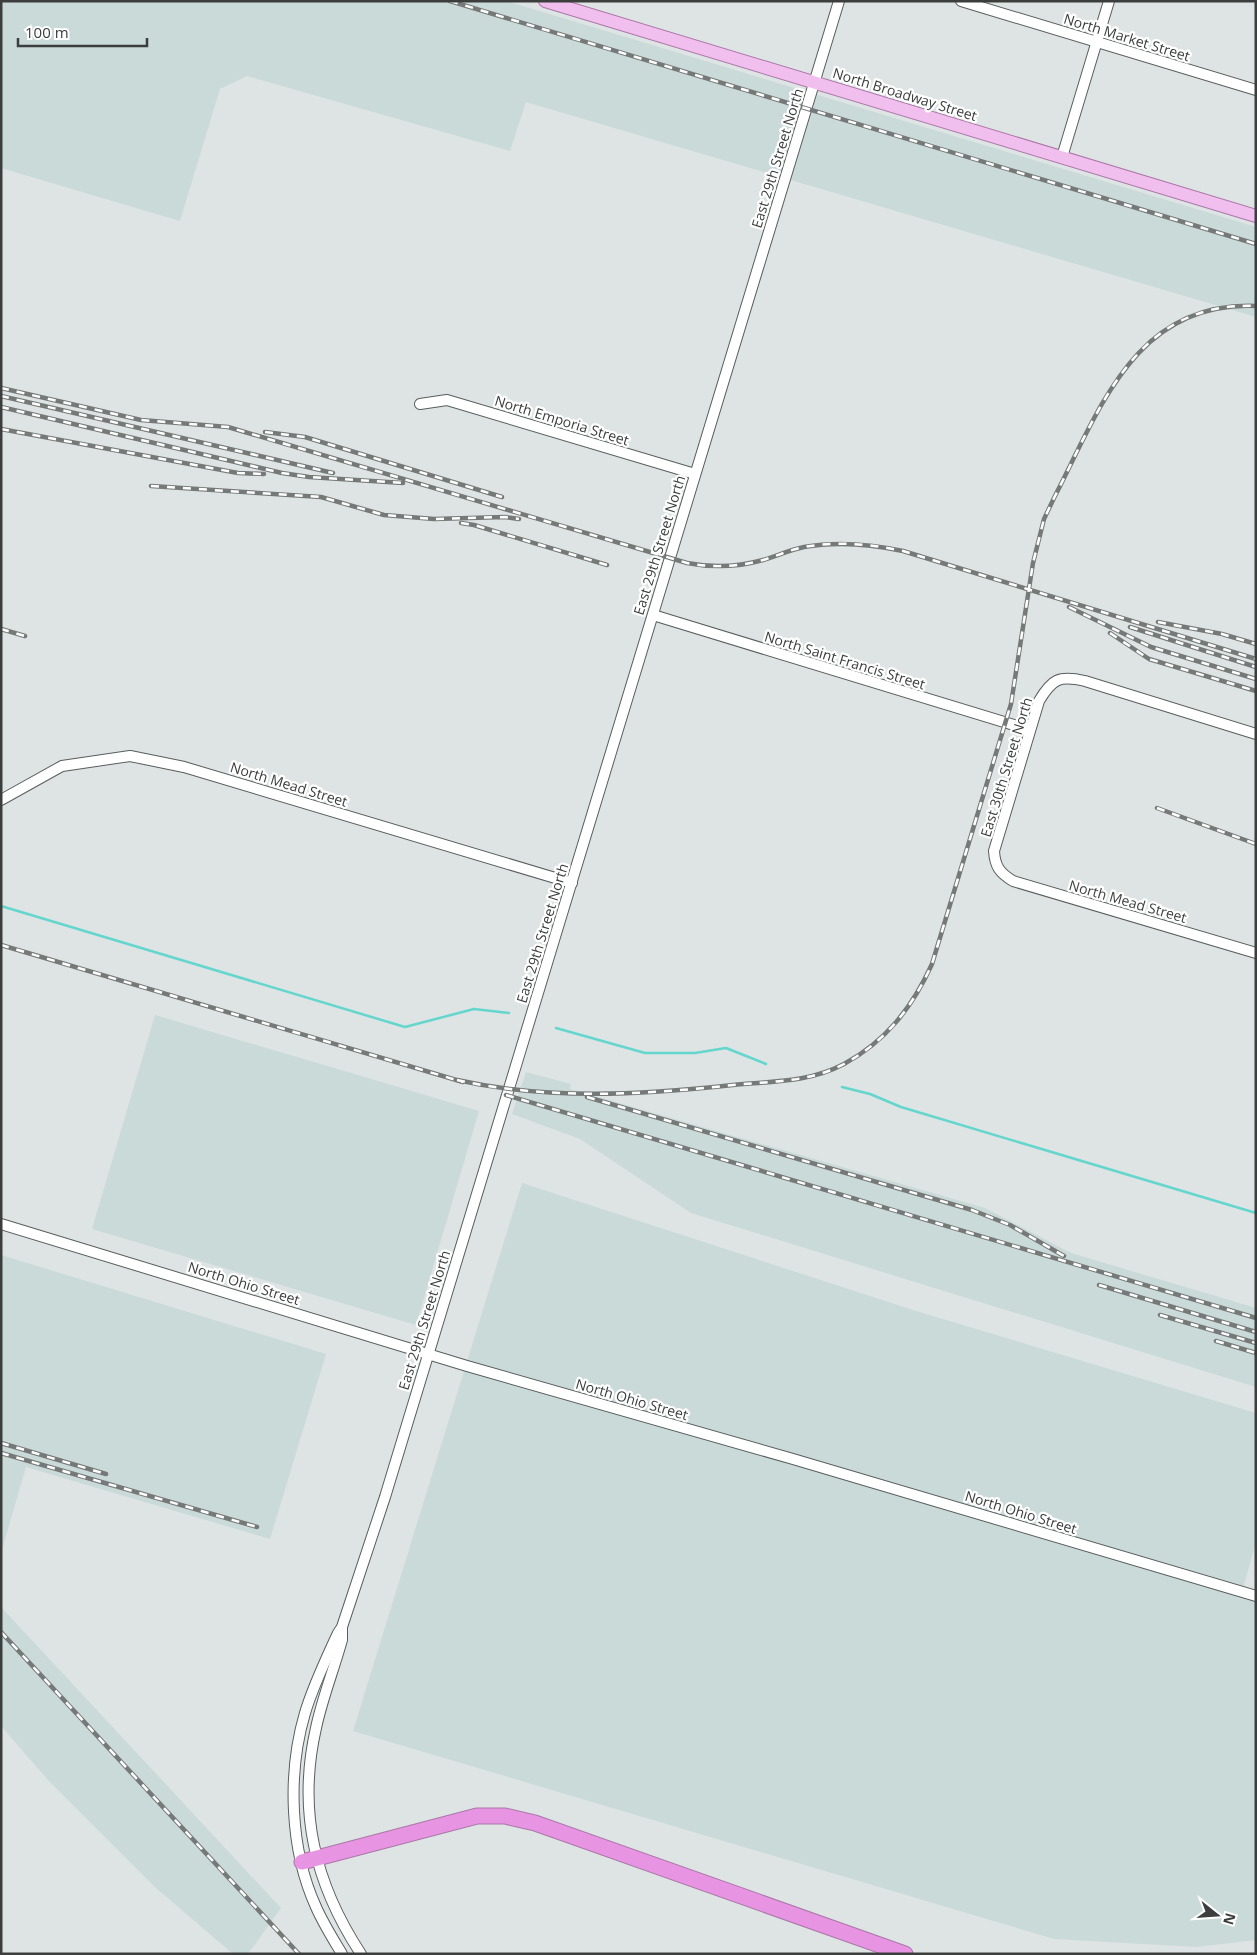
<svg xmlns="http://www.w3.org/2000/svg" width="1257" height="1955" viewBox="0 0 1257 1955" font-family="'Open Sans',sans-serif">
  <rect width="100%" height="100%" fill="#dde4e3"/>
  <!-- built -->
  <g fill="#cadad8">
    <polygon points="1,1 506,1 1256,227 1256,317 526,102 510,151 247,76 220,89 180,221 1,168"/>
    <polygon points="155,1015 479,1111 416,1325 92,1229"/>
    <polygon points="526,1072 571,1084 570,1089 985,1208 1071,1253 1256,1308 1256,1387 691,1213 580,1139 512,1114"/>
    <polygon points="522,1183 913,1310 1256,1413 1256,1542 1242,1592 1256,1596 1256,1940 1196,1947 1054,1939 353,1731"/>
    <polygon points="1,1255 326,1354 270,1539 26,1467 1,1553"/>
    <polygon points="1,1607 281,1908 248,1954 233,1954 156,1888 49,1781 1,1726"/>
  </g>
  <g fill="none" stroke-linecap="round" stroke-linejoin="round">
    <!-- stream -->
    <g stroke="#65d6cd" stroke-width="2.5">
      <polyline points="1,906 405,1027 474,1009 509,1013"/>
      <polyline points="556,1028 645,1053 695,1053 726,1048 766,1064"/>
      <polyline points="842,1087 870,1094 901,1107 1256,1213"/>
    </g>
    <!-- minor casing -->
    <g stroke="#585e5d" stroke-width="12">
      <g id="minor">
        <polyline points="961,1 1256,90"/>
        <polyline points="1062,157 1109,1"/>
        <polyline points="420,404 447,400 695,474"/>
        <polyline points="653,615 1030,730"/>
        <path d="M1256 734 1085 681C1059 675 1052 679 1039 701L994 851C995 867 1000 873 1013 881L1256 953"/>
        <polyline points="1,800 62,766 130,756 184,767 572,883"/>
        <polyline points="1,1224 467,1366 793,1459 1256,1596"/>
        <path d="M342 1628V1640C334 1669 322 1699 316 1728 297 1811 315 1884 361 1954"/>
        <path d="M342 1954C333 1939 323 1923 316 1907 290 1850 287 1774 305 1713 313 1686 326 1659 338 1633L342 1627 385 1497 839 1"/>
      </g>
    </g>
    <!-- major casing -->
    <g stroke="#ab77a8" stroke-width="14">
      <polyline id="major" points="545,1 1256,216"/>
    </g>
    <!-- highway casing -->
    <g stroke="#ab77a8" stroke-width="17">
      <polyline id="highway" points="302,1862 477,1816 505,1816 535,1823 905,1954"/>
    </g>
    <!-- minor -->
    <use href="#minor" stroke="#fff" stroke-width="10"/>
    <!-- major -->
    <use href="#major" stroke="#f1bfee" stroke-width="12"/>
    <!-- highway -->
    <use href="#highway" stroke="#e795e2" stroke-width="15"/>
    <!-- rail casing -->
    <g stroke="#757978" stroke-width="4.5">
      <g id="rail">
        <polyline points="450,1 1256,244"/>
        <path d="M1 388 141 420 228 427 687 563C713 568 738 567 763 560 777 556 789 550 804 547 838 541 870 544 903 551L1256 659"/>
        <polyline points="1,396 333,473"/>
        <polyline points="1,407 282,473 309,477 403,483"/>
        <polyline points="1,429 238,473 264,474"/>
        <polyline points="265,432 305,437 502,497"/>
        <polyline points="151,486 321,497 384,515 434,519 505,517 519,519"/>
        <polyline points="461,523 474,525 607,565"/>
        <polyline points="1069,607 1151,647 1256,679"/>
        <polyline points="1158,622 1222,634 1256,644"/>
        <polyline points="1130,627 1256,667"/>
        <polyline points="1,629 25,636"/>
        <polyline points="1110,633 1149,659 1256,691"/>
        <polyline points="1157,808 1256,844"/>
        <polyline points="1,945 463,1082"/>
        <path d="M457 1080C547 1100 642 1095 733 1085 771 1081 808 1083 844 1064 886 1041 912 1008 932 964L1011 704 1033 563 1044 519 1054 498C1100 409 1135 301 1256 306"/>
        <polyline points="506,1095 1256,1318"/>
        <polyline points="587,1097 972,1210 1010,1225 1064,1256"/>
        <polyline points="1099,1285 1256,1332"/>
        <polyline points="1160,1315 1256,1343"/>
        <polyline points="1216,1341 1256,1353"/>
        <polyline points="1,1443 106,1474"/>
        <polyline points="1,1453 257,1527"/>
        <polyline points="1,1632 299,1954"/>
      </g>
    </g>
    <!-- rail -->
    <use href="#rail" stroke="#fff" stroke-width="2.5" stroke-dasharray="8" stroke-linecap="butt"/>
  </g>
  <g text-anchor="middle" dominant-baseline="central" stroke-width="4.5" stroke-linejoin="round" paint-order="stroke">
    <!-- street labels -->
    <g font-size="14" fill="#3b3e3d" stroke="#fff">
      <text transform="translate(1127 37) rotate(17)">North Market Street</text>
      <text transform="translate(905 94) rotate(17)">North Broadway Street</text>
      <text transform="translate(777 158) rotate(-73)">East 29th Street North</text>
      <text transform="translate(562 420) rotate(17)">North Emporia Street</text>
      <text transform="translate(659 545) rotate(-73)">East 29th Street North</text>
      <text transform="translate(845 660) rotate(17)">North Saint Francis Street</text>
      <text transform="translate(1006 767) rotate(-73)">East 30th Street North</text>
      <text transform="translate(289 784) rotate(17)">North Mead Street</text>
      <text transform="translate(1128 901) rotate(16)">North Mead Street</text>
      <text transform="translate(542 933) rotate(-73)">East 29th Street North</text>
      <text transform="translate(244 1283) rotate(17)">North Ohio Street</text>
      <text transform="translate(424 1320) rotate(-73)">East 29th Street North</text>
      <text transform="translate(632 1399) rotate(16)">North Ohio Street</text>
      <text transform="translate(1021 1512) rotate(17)">North Ohio Street</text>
    </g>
  </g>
  <!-- border -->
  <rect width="1257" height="1955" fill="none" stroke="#3b3e3d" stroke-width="5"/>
  <!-- north arrow -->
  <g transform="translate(1217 1915) rotate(107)" stroke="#ffffff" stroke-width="4" paint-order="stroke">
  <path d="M0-4L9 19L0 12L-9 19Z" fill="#3b3e3d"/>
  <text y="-8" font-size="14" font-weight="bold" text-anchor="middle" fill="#3b3e3d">N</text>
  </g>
  <!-- scale -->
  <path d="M18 38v8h129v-8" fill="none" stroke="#3b3e3d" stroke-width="2.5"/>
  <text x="25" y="38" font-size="15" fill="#3b3e3d" stroke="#ffffff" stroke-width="4" paint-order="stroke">100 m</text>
</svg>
